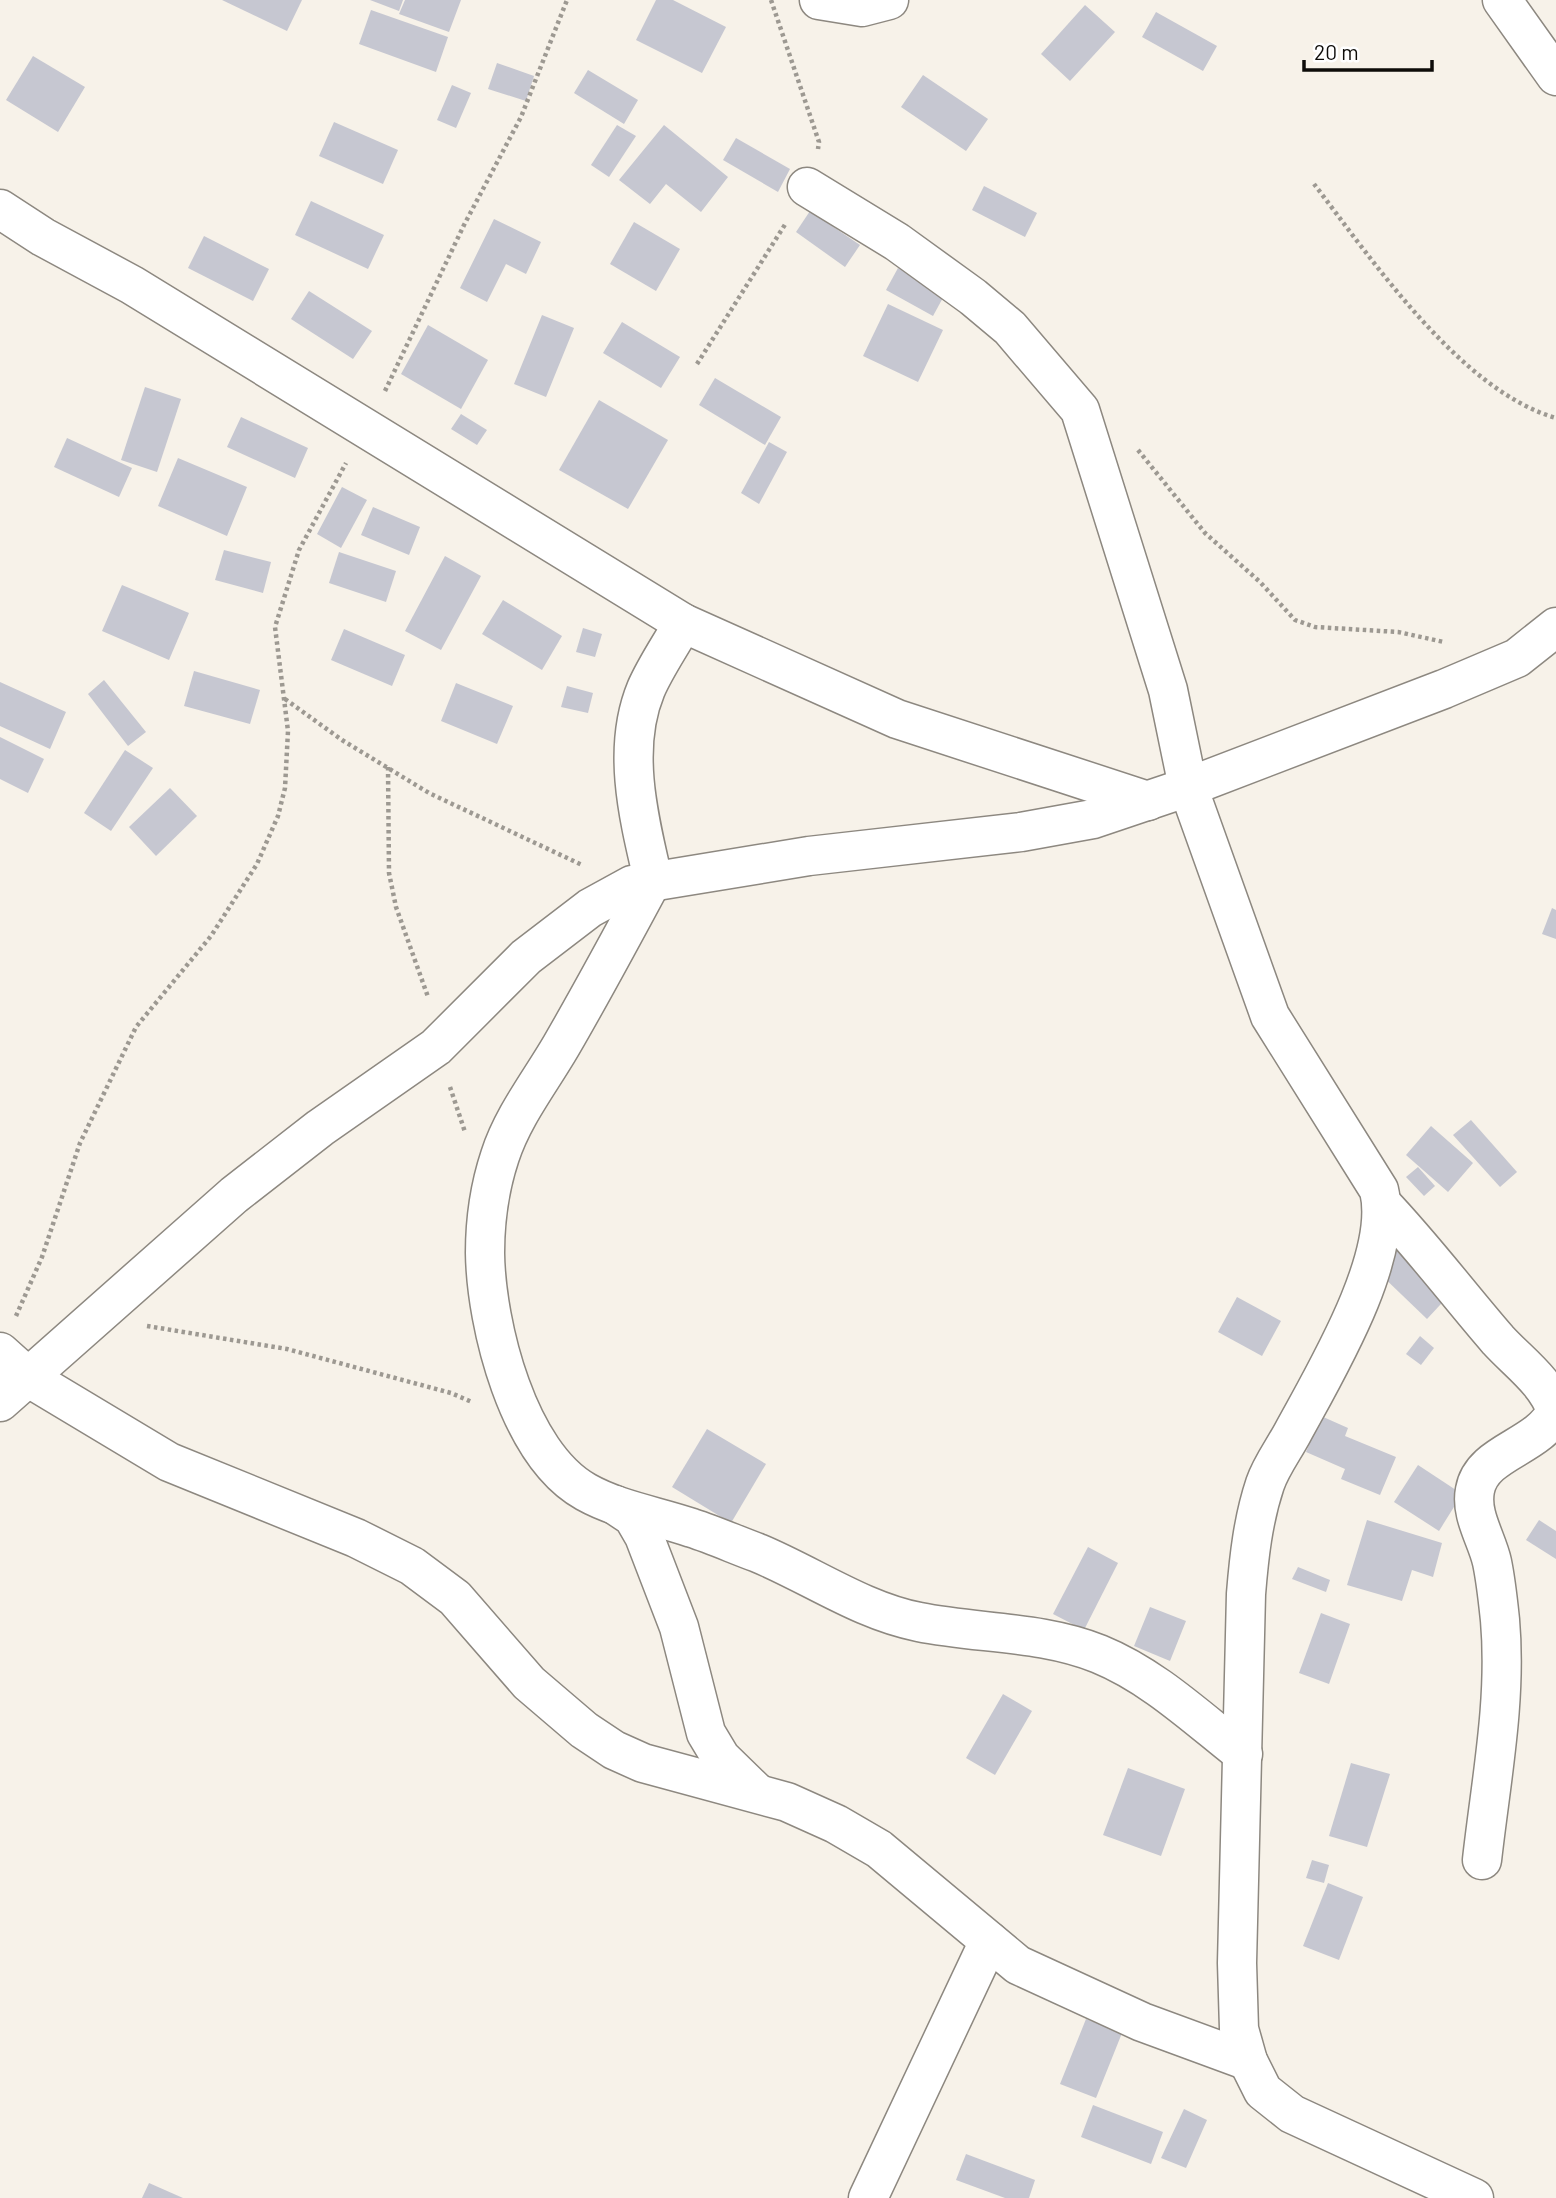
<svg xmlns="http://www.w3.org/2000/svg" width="1556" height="2198" viewBox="0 0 1556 2198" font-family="Barlow,sans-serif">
  <rect width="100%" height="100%" fill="#f7f2e9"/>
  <!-- building -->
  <g fill="#c6c7d1">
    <polygon points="222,0 302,0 287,31"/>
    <polygon points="370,0 403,0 399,11"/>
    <polygon points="405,0 461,0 449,32 399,14"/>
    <polygon points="656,0 673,0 726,27 702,73 636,40"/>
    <polygon points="1085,5 1115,32 1070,81 1041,54"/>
    <polygon points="371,10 448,37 436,72 359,44"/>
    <polygon points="1156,12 1217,46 1203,71 1142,37"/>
    <polygon points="33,56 85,87 58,132 6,100"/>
    <polygon points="497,63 534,76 526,101 488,89"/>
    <polygon points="588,70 638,100 624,124 574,93"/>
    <polygon points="923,75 988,119 966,151 901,107"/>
    <polygon points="452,85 471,93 456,128 437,120"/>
    <polygon points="334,122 398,150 383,184 319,156"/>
    <polygon points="617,125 636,136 609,177 591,165"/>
    <polygon points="664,125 728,177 701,212 666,184 650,204 619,180"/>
    <polygon points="736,138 790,169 778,192 723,160"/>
    <polygon points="984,186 1037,213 1025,237 972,210"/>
    <polygon points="311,201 384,235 368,269 295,235"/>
    <polygon points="810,211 860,245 845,267 796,232"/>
    <polygon points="494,219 541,242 526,274 506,264 487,302 460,288"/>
    <polygon points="634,222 680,249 656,291 610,264"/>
    <polygon points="204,236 269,269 253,301 188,268"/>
    <polygon points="898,268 945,294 933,316 886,290"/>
    <polygon points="309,291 372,331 353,359 291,319"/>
    <polygon points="888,304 943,330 918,382 863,356"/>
    <polygon points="542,315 574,328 546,397 514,384"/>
    <polygon points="622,322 680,357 661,388 603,353"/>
    <polygon points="428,325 488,360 461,409 401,374"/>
    <polygon points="715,378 781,417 765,445 699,405"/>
    <polygon points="145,387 181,399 157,472 121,460"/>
    <polygon points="599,400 668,440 628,509 559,470"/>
    <polygon points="461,414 487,430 477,445 451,429"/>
    <polygon points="241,417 308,448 295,478 227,447"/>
    <polygon points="67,438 132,468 119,497 54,467"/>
    <polygon points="769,442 787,452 759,504 741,493"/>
    <polygon points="178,458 247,487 227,536 158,506"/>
    <polygon points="342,487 367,500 341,548 317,534"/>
    <polygon points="373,507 420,527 409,555 361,535"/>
    <polygon points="224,550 271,562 263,593 215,580"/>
    <polygon points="339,552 396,571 386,602 329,583"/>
    <polygon points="445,556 481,576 441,650 405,631"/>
    <polygon points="122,585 189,613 169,660 102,631"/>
    <polygon points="503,600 562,636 542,670 482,634"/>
    <polygon points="583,628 602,634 595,657 576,652"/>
    <polygon points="344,629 405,655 392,686 331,660"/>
    <polygon points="194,671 260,690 250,724 184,706"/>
    <polygon points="104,680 146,732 128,746 88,694"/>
    <polygon points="0,682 66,712 50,749 0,726"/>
    <polygon points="456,683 513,706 497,744 441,721"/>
    <polygon points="567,686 593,693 588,713 561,707"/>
    <polygon points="0,737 44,759 28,793 0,779"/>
    <polygon points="125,750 153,768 111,831 84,813"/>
    <polygon points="170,788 197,816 156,856 129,827"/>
    <polygon points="1552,908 1556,910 1556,939 1542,934"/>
    <polygon points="1471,1120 1517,1172 1500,1187 1453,1135"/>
    <polygon points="1431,1126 1473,1163 1448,1192 1406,1155"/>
    <polygon points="1418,1167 1435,1186 1424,1196 1406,1177"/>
    <polygon points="1403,1243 1453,1291 1427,1319 1377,1271"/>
    <polygon points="1237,1297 1281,1321 1262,1356 1218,1332"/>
    <polygon points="1420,1336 1434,1348 1421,1365 1406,1354"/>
    <polygon points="1321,1416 1348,1428 1345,1436 1396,1457 1380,1495 1341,1479 1345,1469 1306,1452"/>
    <polygon points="707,1429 766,1464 731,1523 672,1487"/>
    <polygon points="1418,1465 1462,1494 1439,1531 1394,1502"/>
    <polygon points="1367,1520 1442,1543 1433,1577 1412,1570 1402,1601 1347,1585"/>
    <polygon points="1539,1520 1556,1531 1556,1559 1526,1540"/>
    <polygon points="1088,1547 1118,1563 1084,1630 1053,1614"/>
    <polygon points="1298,1567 1330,1580 1326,1592 1292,1579"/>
    <polygon points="1150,1607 1186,1621 1170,1661 1134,1646"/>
    <polygon points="1321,1613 1350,1624 1329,1684 1299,1673"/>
    <polygon points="1003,1694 1032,1711 995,1775 966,1758"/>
    <polygon points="1351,1763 1390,1774 1367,1847 1329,1836"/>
    <polygon points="1128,1768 1185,1789 1161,1856 1103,1835"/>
    <polygon points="1312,1860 1329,1865 1324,1883 1306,1878"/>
    <polygon points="1328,1883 1363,1897 1339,1960 1303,1946"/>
    <polygon points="1086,2019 1122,2033 1096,2098 1060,2084"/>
    <polygon points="1093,2105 1163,2132 1151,2164 1081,2137"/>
    <polygon points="1184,2109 1207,2120 1186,2168 1161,2158"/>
    <polygon points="966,2154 1035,2180 1029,2198 1005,2198 956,2180"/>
    <polygon points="149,2183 183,2198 142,2198"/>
  </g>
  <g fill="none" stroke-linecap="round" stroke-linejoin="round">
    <!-- minor casing -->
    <g stroke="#8d8880" stroke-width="41">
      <g id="minor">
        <polyline points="819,0 862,7 889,0"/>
        <polyline points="1502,0 1556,76"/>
        <path d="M807 187 897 242 973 297 1010 328 1080 410 1168 690 1188 787 1270 1016 1379 1190C1395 1257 1325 1373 1293 1432 1284 1449 1271 1466 1265 1484 1253 1520 1249 1557 1246 1594L1237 1963 1239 2029 1248 2061 1263 2091 1292 2114 1474 2198"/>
        <polyline points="0,209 43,237 132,285 683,623 897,719 1148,801"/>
        <path d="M683 623C671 645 656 666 646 689 621 749 639 819 653 879 623 935 593 991 561 1046 540 1082 513 1116 500 1156 490 1186 485 1221 485 1253 486 1325 518 1454 586 1492 618 1510 657 1516 692 1528 714 1535 736 1545 758 1553 811 1575 862 1611 919 1622 979 1634 1042 1631 1099 1654 1153 1676 1197 1718 1243 1754"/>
        <path d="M1382 1204C1423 1247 1459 1295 1498 1340 1518 1362 1547 1382 1556 1411 1539 1448 1482 1451 1475 1490 1470 1515 1487 1539 1492 1562 1496 1581 1498 1601 1500 1620 1507 1700 1491 1780 1482 1860"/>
        <polyline points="0,1352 29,1378 169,1462 356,1538 412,1566 455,1598 529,1683 584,1730 614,1750 643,1763 787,1802 836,1824 879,1849 1018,1965 1142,2022 1248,2061"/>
        <polyline points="0,1402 234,1195 320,1128 436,1047 526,957 590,908 632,885 809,856 1021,832 1093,819 1188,787 1444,689 1517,658 1556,627"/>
        <polyline points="615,1505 633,1517 644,1536 679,1627 706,1733 721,1758 755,1791"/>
        <polyline points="868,2198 989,1941"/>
      </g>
    </g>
    <!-- path -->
    <g stroke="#9d9992" stroke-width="4.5" stroke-dasharray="3.5 3.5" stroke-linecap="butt">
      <polyline points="771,0 819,142 818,149"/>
      <path d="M1314 184C1373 261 1461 391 1556 418"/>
      <polyline points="697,364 786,223"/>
      <polyline points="385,391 464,225 521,117 567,0"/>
      <polyline points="1138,450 1205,533 1260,582 1295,620 1315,627 1398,632 1444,642"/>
      <polyline points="285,699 342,740 429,793 582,865"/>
      <polyline points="388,767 389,873 396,907 428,997"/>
      <polyline points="450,1087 465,1132"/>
      <polyline points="16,1316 42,1257 80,1143 136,1027 211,936 257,864 278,816 285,788 288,731 275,627 299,550 346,463"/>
      <polyline points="147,1326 287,1349 451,1393 472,1402"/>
    </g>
    <!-- minor -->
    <use href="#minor" stroke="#fff" stroke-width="38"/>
  </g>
  <!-- scale -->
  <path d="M1304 60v10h128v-10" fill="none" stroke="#0e0c09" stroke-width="3.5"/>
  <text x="1314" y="60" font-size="21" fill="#0e0c09" stroke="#ffffff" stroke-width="5" paint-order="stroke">20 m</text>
</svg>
